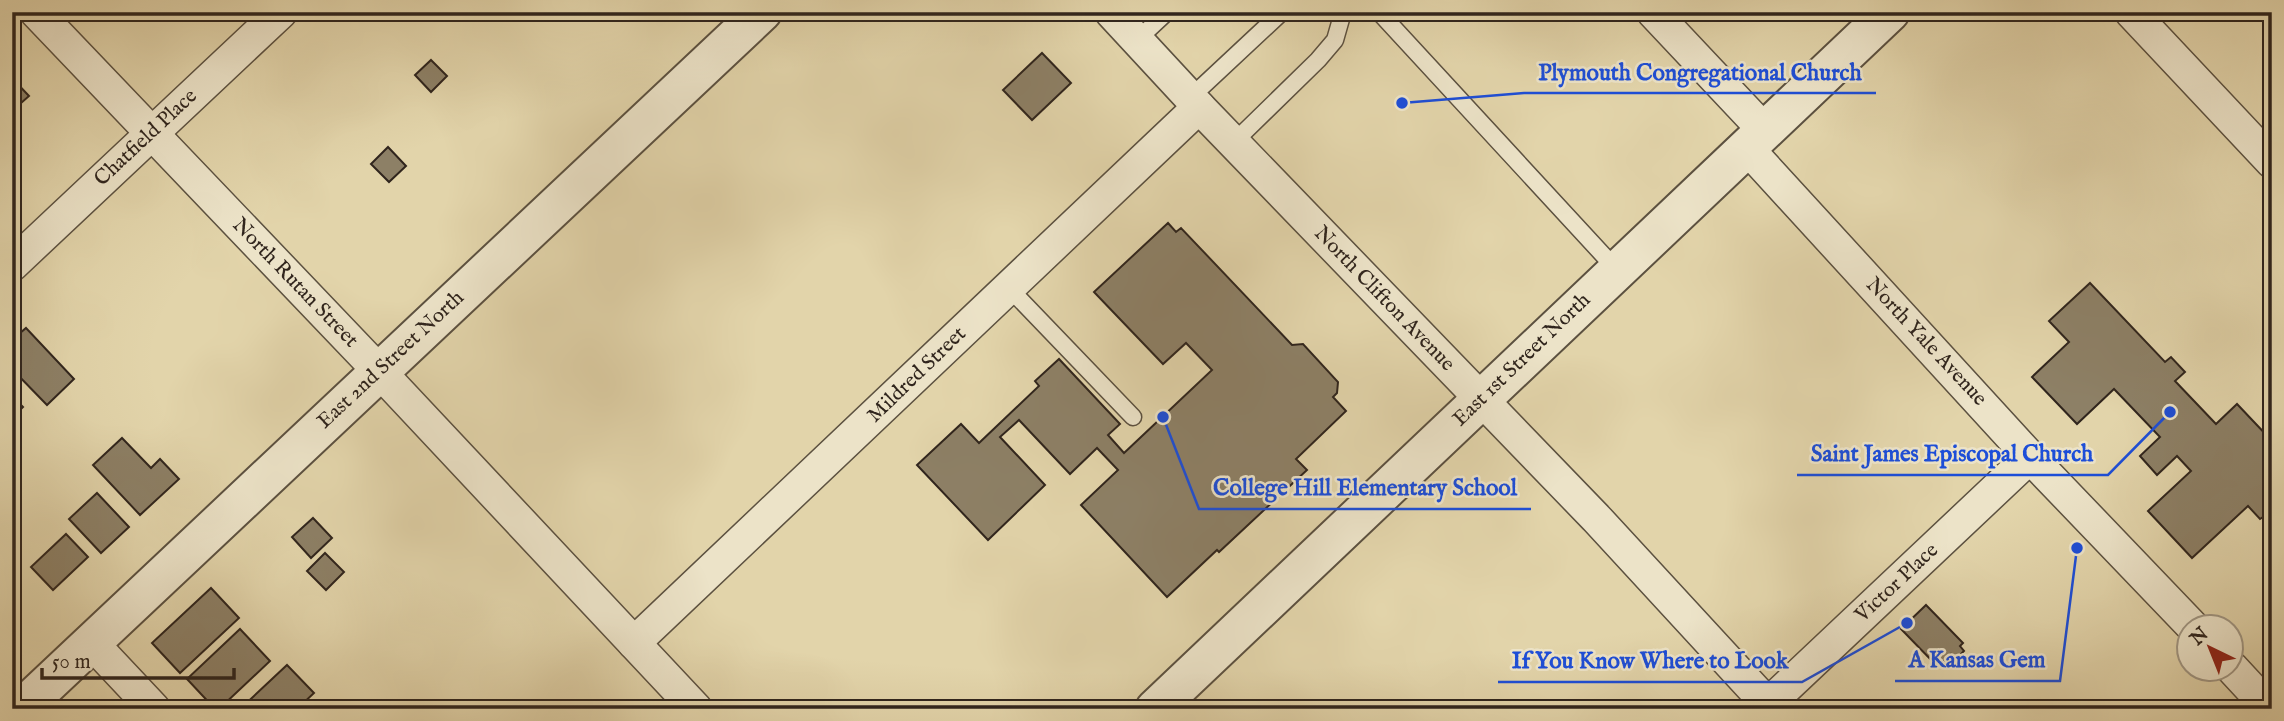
<svg xmlns="http://www.w3.org/2000/svg" width="2284" height="721" viewBox="0 0 2284 721" font-family="'IM FELL English',serif">
  <rect width="100%" height="100%" fill="#e2d4aa"/>
  <filter id="stains"><feTurbulence type="fractalNoise" baseFrequency=".00286" numOctaves="4"/><feColorMatrix values="0 0 0 0 .2 0 0 0 0 .09 0 0 0 0 .02 0 0 0 .5 -.17"/></filter>
  <radialGradient id="worn" r=".72"><stop offset=".6" stop-color="#630" stop-opacity="0"/><stop offset="1" stop-color="#630" stop-opacity=".3"/></radialGradient>
  <!-- building -->
  <g fill="#8d8066" stroke="#30251d" stroke-width="2">
    <polygon points="1042,53 1071,83 1032,120 1003,90"/>
    <polygon points="431,60 447,76 431,92 415,75"/>
    <polygon points="12,78 29,96 12,111"/>
    <polygon points="388,147 406,166 389,182 371,164"/>
    <polygon points="1168,223 1176,232 1181,228 1292,345 1303,344 1338,382 1337,393 1333,397 1346,411 1296,459 1307,470 1219,552 1217,550 1167,597 1081,505 1118,470 1097,448 1070,474 1019,420 1000,437 1045,485 988,540 917,465 961,424 979,443 1039,386 1035,381 1059,359 1120,424 1108,435 1124,453 1212,370 1186,343 1163,364 1094,292"/>
    <polygon points="2090,283 2165,362 2171,357 2185,372 2175,381 2216,424 2237,404 2272,441 2272,526 2263,517 2260,519 2248,506 2192,558 2148,511 2191,471 2177,456 2157,475 2140,456 2160,437 2114,389 2077,424 2032,377 2069,342 2049,321"/>
    <polygon points="26,328 74,379 47,405 12,369 12,340"/>
    <polygon points="12,396 23,407 12,418"/>
    <polygon points="122,438 151,468 160,459 179,479 140,515 93,465"/>
    <polygon points="97,493 129,527 101,553 69,519"/>
    <polygon points="313,518 332,538 311,558 292,537"/>
    <polygon points="66,534 88,557 53,590 31,567"/>
    <polygon points="325,553 344,572 326,590 307,571"/>
    <polygon points="211,588 239,618 180,673 152,643"/>
    <polygon points="1926,605 1963,643 1960,646 1964,651 1956,659 1951,654 1938,667 1901,629"/>
    <polygon points="240,629 270,661 219,709 215,709 187,679"/>
    <polygon points="287,665 314,693 297,709 240,709"/>
  </g>
  <g fill="none" stroke-linecap="round" stroke-linejoin="round">
    <!-- service casing -->
    <g stroke="#5c5140" stroke-width="19">
      <g id="service">
        <polyline points="1379,12 1617,270"/>
        <polyline points="1137,40 1167,12"/>
        <polyline points="1191,97 1282,12"/>
        <polyline points="1234,142 1318,60 1335,40 1343,12"/>
        <polyline points="1009,288 1133,417"/>
      </g>
    </g>
    <!-- minor casing -->
    <g stroke="#5c5140" stroke-width="35">
      <g id="minor">
        <polyline points="36,12 379,371 696,709"/>
        <polyline points="1111,12 1199,107 1596,518 1772,709"/>
        <polyline points="1653,12 1765,131"/>
        <polyline points="2131,12 2272,162"/>
        <polyline points="1747,148 2030,457 2192,626"/>
        <polyline points="12,265 281,12"/>
        <polyline points="91,642 154,709"/>
        <polyline points="634,643 1199,107"/>
        <polyline points="2232,668 2270,709"/>
        <polyline points="1763,709 2030,457"/>
      </g>
    </g>
    <!-- tertiary casing -->
    <g stroke="#5c5140" stroke-width="42">
      <g id="tertiary">
        <polyline points="21,709 762,12"/>
        <polyline points="1155,709 1890,12"/>
      </g>
    </g>
    <!-- service -->
    <use href="#service" stroke="#ece3c8" stroke-width="16"/>
    <!-- minor -->
    <use href="#minor" stroke="#ece3c8" stroke-width="32"/>
    <!-- tertiary -->
    <use href="#tertiary" stroke="#ece3c8" stroke-width="38"/>
  </g>
  <g text-anchor="middle" dominant-baseline="central" stroke-width="5" stroke-linejoin="round" paint-order="stroke">
    <!-- street labels -->
    <g font-size="21" fill="#30251d" stroke="#ece3c8">
      <text transform="translate(146 138) rotate(-43)">Chatfield Place</text>
      <text transform="translate(295 283) rotate(46)">North Rutan Street</text>
      <text transform="translate(1384 299) rotate(46)">North Clifton Avenue</text>
      <text transform="translate(1926 342) rotate(47)">North Yale Avenue</text>
      <text transform="translate(391 360) rotate(-43)">East 2nd Street North</text>
      <text transform="translate(1522 360) rotate(-44)">East 1st Street North</text>
      <text transform="translate(917 375) rotate(-44)">Mildred Street</text>
      <text transform="translate(1897 583) rotate(-43)">Victor Place</text>
    </g>
  </g>
  <!-- callouts -->
  <path fill="none" stroke="#1d4ed8" stroke-width="2.5" d="M1402 103L1524 93H1876M2170 412L2108 475H1797M1163 417L1199 509H1531M2077 548L2060 681H1895M1907 623L1802 682H1498"/>
  <g fill="#1d4ed8" stroke="#ece3c8" stroke-width="2.5">
    <circle cx="1402" cy="103" r="7"/>
    <circle cx="2170" cy="412" r="7"/>
    <circle cx="1163" cy="417" r="7"/>
    <circle cx="2077" cy="548" r="7"/>
    <circle cx="1907" cy="623" r="7"/>
  </g>
  <g font-size="23" text-anchor="middle" font-weight="bold" fill="#1d4ed8" stroke="#ece3c8" stroke-width="5" stroke-linejoin="round" paint-order="stroke">
    <text x="1700" y="80">Plymouth Congregational Church</text>
    <text x="1952" y="461">Saint James Episcopal Church</text>
    <text x="1365" y="495">College Hill Elementary School</text>
    <text x="1977" y="667">A Kansas Gem</text>
    <text x="1650" y="668">If You Know Where to Look</text>
  </g>
  <!-- margin -->
  <rect width="2284" height="721" fill="none" stroke="#e2d4aa" stroke-width="42"/>
  <rect x="14" y="14" width="2256" height="693" fill="none" stroke="#30251d" stroke-width="3.5"/>
  <rect x="21" y="21" width="2242" height="679" fill="none" stroke="#30251d" stroke-width="2"/>
  <!-- north arrow -->
  <g transform="translate(2210 648) rotate(317)"><circle r="33" fill="#ece3c8" stroke="#a19784" stroke-width="2"/>
  <path d="M0-5L12 26L0 18L-12 26Z" fill="#8f2418"/>
  <text y="-10" font-size="19" font-weight="bold" text-anchor="middle" fill="#30251d">N</text>
  </g>
  <!-- scale -->
  <path d="M42 668v10h192v-10" fill="none" stroke="#30251d" stroke-width="3.5"/>
  <text x="52" y="668" font-size="21" fill="#30251d" stroke="#ece3c8" stroke-width="5" paint-order="stroke">50 m</text>
  <rect width="100%" height="100%" filter="url(#stains)"/>
  <rect width="100%" height="100%" fill="url(#worn)"/>
</svg>
